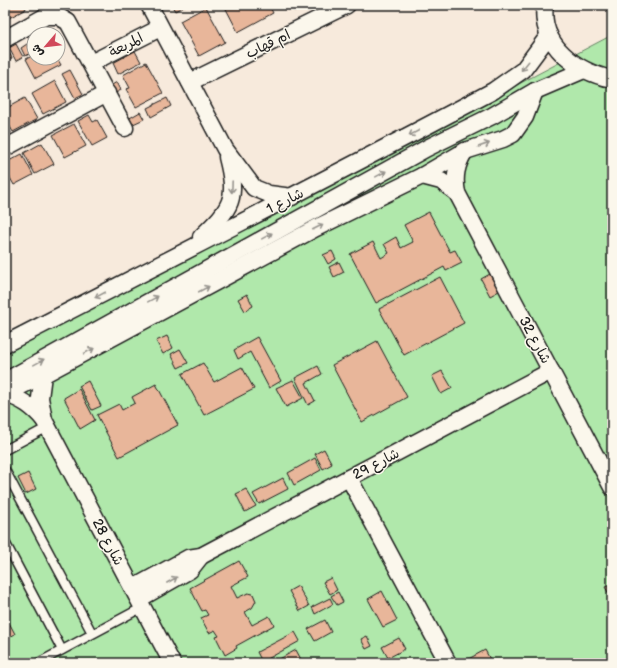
<svg xmlns="http://www.w3.org/2000/svg" width="617" height="668" viewBox="0 0 617 668" font-family="'Balsamiq Sans','Playpen Sans Arabic',sans-serif">
  <rect width="100%" height="100%" fill="#f7eadc"/>
  <filter id="ink" filterUnits="userSpaceOnUse"><feTurbulence type="fractalNoise" baseFrequency=".025" numOctaves="2"/><feDisplacementMap in="SourceGraphic" scale="8" xChannelSelector="R" yChannelSelector="G"/><feConvolveMatrix kernelMatrix="1 2 1 2 8 2 1 2 1" color-interpolation-filters="sRGB"/></filter>
  <g filter="url(#ink)">
    <!-- green -->
    <polygon fill="#b0e8ab" stroke="#668264" points="612,35 612,663 5,663 5,354"/>
    <!-- building -->
    <g fill="#e8b69a" stroke="#1c1c1c">
      <polygon points="5,5 24,5 26,9 5,20"/>
      <polygon points="168,5 186,5 175,11 172,6 169,7"/>
      <polygon points="224,5 269,5 273,13 238,32"/>
      <polygon points="291,5 306,5 294,11"/>
      <polygon points="206,7 225,42 199,56 180,21"/>
      <polygon points="41,30 50,34 34,34 34,48 28,37"/>
      <polygon points="16,44 23,57 16,61 9,48"/>
      <polygon points="27,44 32,53 25,56 21,48"/>
      <polygon points="7,49 12,58 5,62 5,50"/>
      <polygon points="135,51 141,62 118,74 113,63"/>
      <polygon points="34,55 34,58 57,58 61,65 36,78 26,59"/>
      <polygon points="146,62 163,93 136,107 126,89 130,88 123,75"/>
      <polygon points="70,70 83,94 75,98 62,74"/>
      <polygon points="55,81 66,102 43,114 32,94"/>
      <polygon points="117,82 121,90 114,94 110,86"/>
      <polygon points="25,98 37,119 13,132 5,118 5,109"/>
      <polygon points="167,98 171,106 151,117 147,108"/>
      <polygon points="140,112 144,119 131,125 128,119"/>
      <polygon points="89,115 93,122 97,120 107,138 92,146 78,121"/>
      <polygon points="5,121 11,133 5,136"/>
      <polygon points="74,124 86,146 65,157 53,135"/>
      <polygon points="42,143 54,164 35,174 24,153"/>
      <polygon points="22,154 33,175 14,185 5,169 5,163"/>
      <polygon points="429,212 450,252 455,250 462,263 446,271 444,267 376,303 350,254 373,242 381,258 389,253 384,244 396,237 401,248 413,242 404,225"/>
      <polygon points="332,251 336,259 328,264 323,255"/>
      <polygon points="339,262 344,272 334,277 329,267"/>
      <polygon points="490,274 499,291 490,296 481,279"/>
      <polygon points="440,277 464,323 404,355 379,309"/>
      <polygon points="247,294 253,306 245,311 238,299"/>
      <polygon points="167,336 173,348 163,354 156,341"/>
      <polygon points="257,337 281,381 269,388 250,352 238,359 234,350"/>
      <polygon points="377,341 407,397 362,422 332,365"/>
      <polygon points="180,349 188,363 178,368 171,354"/>
      <polygon points="203,363 214,382 242,367 254,389 204,415 182,374"/>
      <polygon points="318,366 322,374 306,383 315,401 308,405 295,378"/>
      <polygon points="442,371 452,388 441,394 432,376"/>
      <polygon points="293,380 303,398 286,407 276,388"/>
      <polygon points="88,381 101,406 92,410 79,386"/>
      <polygon points="156,384 178,425 119,457 97,415 119,404 122,410 135,403 132,397"/>
      <polygon points="79,389 95,420 80,429 64,398"/>
      <polygon points="324,449 332,464 323,469 315,454"/>
      <polygon points="315,458 321,470 294,485 288,473"/>
      <polygon points="28,473 36,489 26,494 18,478"/>
      <polygon points="283,478 288,489 259,504 253,494"/>
      <polygon points="246,489 256,506 245,512 236,494"/>
      <polygon points="239,561 248,577 231,586 237,598 248,593 253,594 256,601 252,608 245,612 252,625 269,616 274,625 236,646 237,648 225,655 216,637 219,636 215,630 209,633 201,618 208,615 205,610 202,611 190,588"/>
      <polygon points="331,578 337,590 330,594 323,582"/>
      <polygon points="612,584 612,599 605,587"/>
      <polygon points="298,586 309,606 300,611 289,591"/>
      <polygon points="382,591 397,620 383,627 368,599"/>
      <polygon points="338,592 343,602 337,605 331,596"/>
      <polygon points="330,598 333,604 315,614 312,607"/>
      <polygon points="5,615 15,634 5,640"/>
      <polygon points="325,620 331,632 315,641 308,629"/>
      <polygon points="295,632 300,641 262,662 257,652"/>
      <polygon points="367,636 372,646 366,649 361,639"/>
      <polygon points="399,638 405,649 388,658 382,647"/>
      <polygon points="296,650 303,663 272,663"/>
      <polygon points="485,650 492,663 461,663"/>
    </g>
    <g fill="none" stroke-linecap="round" stroke-linejoin="round">
      <!-- service casing -->
      <g stroke="#1c1c1c" stroke-width="11">
        <g id="service">
          <polyline points="5,450 48,427"/>
          <polyline points="5,470 92,633"/>
          <polyline points="5,542 62,650"/>
          <polyline points="38,663 143,607"/>
        </g>
      </g>
      <!-- minor casing -->
      <g stroke="#1c1c1c" stroke-width="19">
        <g id="minor">
          <polyline points="149,5 225,149 254,188 269,194 292,197"/>
          <path d="M545 5C539 45 577 72 612 79"/>
          <polyline points="5,39 46,16 58,16 68,22 125,128"/>
          <polyline points="91,63 160,28"/>
          <polyline points="190,82 347,5"/>
          <polyline points="5,148 107,93"/>
          <path d="M465 151C456 165 454 177 457 193L612 487"/>
          <polyline points="422,176 441,181 457,193"/>
          <path d="M201 237C232 207 238 200 227 157"/>
          <path d="M5 344C168 260 331 177 493 91L523 70 549 35"/>
          <polyline points="43,375 40,398 44,420"/>
          <polyline points="5,381 427,148 492,116 535,91 584,70"/>
          <polyline points="5,394 43,375 316,228 422,176 465,151 503,139 513,134 525,117 535,91"/>
          <path d="M5 394C22 399 33 407 44 420L172 663"/>
          <polyline points="349,478 448,663"/>
          <polyline points="133,588 188,558 201,556 551,371"/>
          <polyline points="139,599 190,570 201,556"/>
        </g>
      </g>
      <!-- service -->
      <use href="#service" stroke="#fbf7ec" stroke-width="8"/>
      <!-- minor -->
      <use href="#minor" stroke="#fbf7ec" stroke-width="16"/>
    </g>
    <!-- one-way arrows -->
    <defs><path id="oneway-shaft" d="M-6 0H5M1.5-3L5.5 0L1.5 3" fill="none" stroke-width="1.6" stroke-linecap="round" stroke-linejoin="round"/></defs>
    <g stroke="#97948e">
      <use href="#oneway-shaft" transform="translate(525 66) rotate(129)"/>
      <use href="#oneway-shaft" transform="translate(414 133) rotate(152)"/>
      <use href="#oneway-shaft" transform="translate(484 145) rotate(-19)"/>
      <use href="#oneway-shaft" transform="translate(381 174) rotate(-29)"/>
      <use href="#oneway-shaft" transform="translate(232 187) rotate(92)"/>
      <use href="#oneway-shaft" transform="translate(318 227) rotate(-27)"/>
      <use href="#oneway-shaft" transform="translate(267 236) rotate(-29)"/>
      <use href="#oneway-shaft" transform="translate(204 289) rotate(-28)"/>
      <use href="#oneway-shaft" transform="translate(100 295) rotate(152)"/>
      <use href="#oneway-shaft" transform="translate(153 299) rotate(-29)"/>
      <use href="#oneway-shaft" transform="translate(89 351) rotate(-28)"/>
      <use href="#oneway-shaft" transform="translate(39 362) rotate(-29)"/>
      <use href="#oneway-shaft" transform="translate(172 580) rotate(-30)"/>
    </g>
  </g>
  <g text-anchor="middle" dominant-baseline="central" stroke-width="3" stroke-linejoin="round" paint-order="stroke">
    <!-- street labels -->
    <g font-size="14" fill="#1c1c1c" stroke="#fbf7ec">
      <text transform="translate(268 44) rotate(-26)">ام قهاب</text>
      <text transform="translate(126 45) rotate(-27)">المربعة</text>
      <text transform="translate(285 201) rotate(-27)">شارع 1</text>
      <text transform="translate(535 340) rotate(62)">شارع 32</text>
      <text transform="translate(376 464) rotate(-28)">شارع 29</text>
      <text transform="translate(108 542) rotate(62)">شارع 28</text>
    </g>
  </g>
  <!-- margin -->
  <rect width="617" height="668" fill="none" stroke="#fbf7ec" stroke-width="20"/>
  <rect x="10" y="10" width="597" height="648" fill="none" stroke="#1c1c1c" stroke-width="1.5" filter="url(#ink)"/>
  <!-- north arrow -->
  <g transform="translate(46 46) rotate(242)"><circle r="19" fill="#fbf7ec" stroke="#a29f99"/>
  <path d="M0-3L7 15L0 10L-7 15Z" fill="#d1495b"/>
  <text y="-6" font-size="11" font-weight="bold" text-anchor="middle" fill="#1c1c1c">ش</text>
  </g>
</svg>
